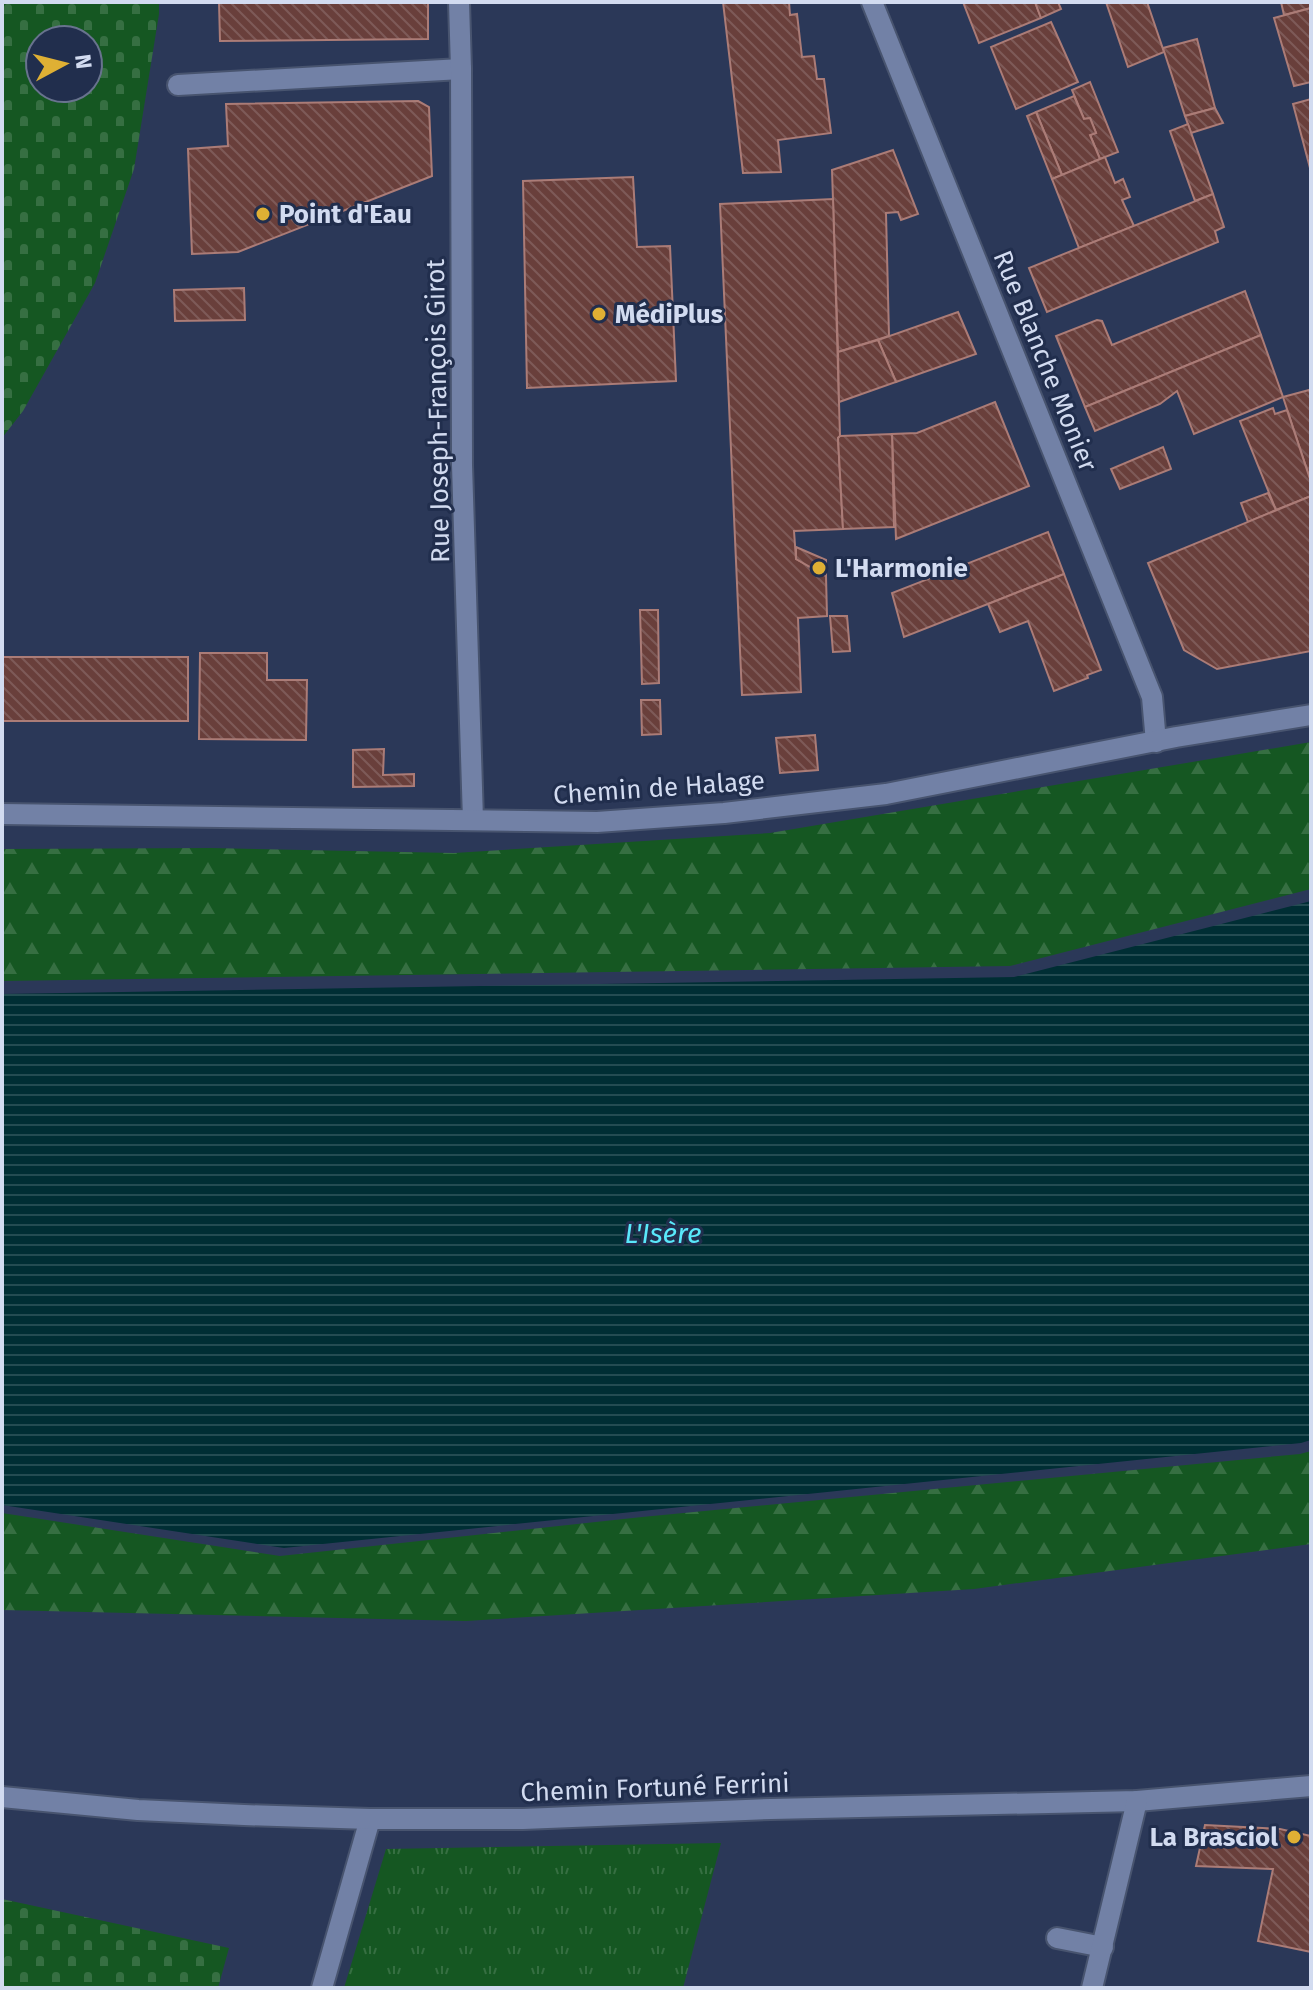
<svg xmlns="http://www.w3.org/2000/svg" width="1313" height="1990" viewBox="0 0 1313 1990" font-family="'Fira Sans',sans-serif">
  <defs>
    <pattern id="grass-tufts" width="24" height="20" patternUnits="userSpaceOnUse" patternTransform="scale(2)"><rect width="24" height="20" fill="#155722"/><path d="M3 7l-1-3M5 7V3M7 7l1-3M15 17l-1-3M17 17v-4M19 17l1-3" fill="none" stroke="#366f42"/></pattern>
    <pattern id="forest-firs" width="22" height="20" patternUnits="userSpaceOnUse" patternTransform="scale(2)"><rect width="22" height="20" fill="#155722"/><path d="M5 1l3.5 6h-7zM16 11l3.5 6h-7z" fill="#366f42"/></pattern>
    <pattern id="cemetery-stones" width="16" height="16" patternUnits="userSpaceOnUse" patternTransform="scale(2)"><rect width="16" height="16" fill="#155722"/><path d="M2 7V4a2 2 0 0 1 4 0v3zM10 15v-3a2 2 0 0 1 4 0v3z" fill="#366f42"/></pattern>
    <pattern id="water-rules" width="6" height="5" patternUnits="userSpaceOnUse" patternTransform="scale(2)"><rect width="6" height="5" fill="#002e34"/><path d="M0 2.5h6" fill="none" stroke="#244c52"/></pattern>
    <pattern id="building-back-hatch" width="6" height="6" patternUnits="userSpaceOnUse" patternTransform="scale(2)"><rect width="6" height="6" fill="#693f3b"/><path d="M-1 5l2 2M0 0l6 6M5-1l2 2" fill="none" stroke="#7e5a58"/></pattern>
  </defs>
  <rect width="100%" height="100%" fill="#2b3858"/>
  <!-- grass -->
  <polygon fill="url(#grass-tufts)" points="721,1843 683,1988 344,1988 386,1849"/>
  <!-- forest -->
  <g fill="url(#forest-firs)">
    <polygon points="1311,742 1311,889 1010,966 2,981 2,849 211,848 454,853 770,833"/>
    <polygon points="1311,1451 1311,1544 974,1589 466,1621 2,1610 2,1513 280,1556 642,1517 1300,1454"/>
  </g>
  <!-- cemetery -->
  <g fill="url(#cemetery-stones)" fill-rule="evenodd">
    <path d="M2 2H159V14L134 169 95 283 23 411 2 438ZM40 40H88V88H40Z"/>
    <polygon points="2,1899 229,1948 218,1988 2,1988"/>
  </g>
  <!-- water -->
  <polygon fill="url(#water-rules)" points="1311,901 1311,1440 1301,1443 284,1548 2,1505 2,994 1014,977"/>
  <!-- building -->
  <g fill="url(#building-back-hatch)" stroke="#ab7c77" stroke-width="2">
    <polygon points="219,2 428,2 428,39 220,41"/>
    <polygon points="723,2 789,2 790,15 797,14 802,57 814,56 817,79 824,79 831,133 778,140 781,172 743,173"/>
    <polygon points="963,2 1035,2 1041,18 979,43"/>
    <polygon points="1035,2 1058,2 1061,9 1041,18"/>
    <polygon points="1106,2 1147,2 1164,52 1128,67"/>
    <polygon points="1281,2 1311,2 1311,8 1284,15"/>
    <polygon points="1311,8 1311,82 1294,86 1274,18"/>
    <polygon points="1051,22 1078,82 1016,109 991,47"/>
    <polygon points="1197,39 1215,108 1185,116 1163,48"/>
    <polygon points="1090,82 1118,152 1100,159 1090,135 1096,133 1090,118 1084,119 1072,90"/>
    <polygon points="1074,96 1084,119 1090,118 1096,133 1090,135 1100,159 1062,175 1036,112"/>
    <polygon points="1311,99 1311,168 1310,168 1293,104"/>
    <polygon points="418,101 429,107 432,176 238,252 192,254 188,149 228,146 226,104"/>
    <polygon points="1215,108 1223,123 1191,133 1185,116"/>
    <polygon points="1036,112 1062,175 1052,179 1027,116"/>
    <polygon points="1188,124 1213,194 1195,201 1170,131"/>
    <polygon points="893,150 918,214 901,220 898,212 886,213 889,336 838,352 832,170"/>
    <polygon points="1105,157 1115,183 1123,179 1130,197 1122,200 1134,226 1079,248 1052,179"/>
    <polygon points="633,177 637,247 670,246 676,381 527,388 523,181"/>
    <polygon points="1213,194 1224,227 1215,231 1218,242 1047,312 1029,268"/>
    <polygon points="833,199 840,436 838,438 843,529 794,531 796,559 826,576 827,616 798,618 801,692 742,695 720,204"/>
    <polygon points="244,288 245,320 175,321 174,290"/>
    <polygon points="1245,291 1261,335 1085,407 1056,336 1097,320 1102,321 1112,345"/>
    <polygon points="958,312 976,354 896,382 878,340"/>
    <polygon points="1261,335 1283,397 1194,434 1177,391 1160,404 1095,431 1085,407"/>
    <polygon points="878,340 896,382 839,402 838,352"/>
    <polygon points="1309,390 1311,396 1311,482 1283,397"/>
    <polygon points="995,402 1029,486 896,539 892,434 917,433"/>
    <polygon points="1273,408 1275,414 1287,410 1311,482 1311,496 1276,510 1240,421"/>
    <polygon points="892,434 894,527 843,529 838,438 840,436"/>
    <polygon points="1163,447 1171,469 1120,489 1111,469"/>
    <polygon points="1268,493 1276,510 1248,522 1241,503"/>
    <polygon points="1311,496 1311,651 1217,669 1184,650 1148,563"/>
    <polygon points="1048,532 1064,574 904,637 892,593"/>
    <polygon points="796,547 826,560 826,576 796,559"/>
    <polygon points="1064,574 1101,670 1087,675 1088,678 1054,691 1028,621 1000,632 988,604"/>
    <polygon points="640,610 658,610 659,683 642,684"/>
    <polygon points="830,616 847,616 850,651 833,652"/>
    <polygon points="200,653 267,653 267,680 307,680 306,740 199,739"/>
    <rect x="2" y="657" width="186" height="64"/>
    <polygon points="641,700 660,700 661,734 642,735"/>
    <polygon points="815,735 818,770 780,773 776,738"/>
    <polygon points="384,749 383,775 414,774 414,786 353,787 353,750"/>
    <polygon points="1205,1825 1280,1829 1311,1836 1311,1952 1258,1941 1273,1869 1196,1866"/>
  </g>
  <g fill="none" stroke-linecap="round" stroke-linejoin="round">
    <!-- service casing -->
    <g stroke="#48546f" stroke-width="24">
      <g id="service">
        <polyline points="178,85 461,69"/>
        <polyline points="1057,1938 1103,1947"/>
        <polyline points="322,1988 370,1819"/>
      </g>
    </g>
    <!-- minor casing -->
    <g stroke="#48546f" stroke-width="24">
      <g id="minor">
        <polyline points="459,2 461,69 462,465 473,820"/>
        <polyline points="872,2 1152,697 1156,742"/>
        <polyline points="2,814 597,822 724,813 886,794 1176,737 1311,715"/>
        <polyline points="2,1797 138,1810 244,1815 370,1819 523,1819 771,1809 1137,1801 1311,1786"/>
        <polyline points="1092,1988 1137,1801"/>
      </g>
    </g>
    <!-- service -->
    <use href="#service" stroke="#7281a6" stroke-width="20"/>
    <!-- minor -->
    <use href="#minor" stroke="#7281a6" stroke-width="20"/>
  </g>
  <!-- markers -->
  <g fill="#dfb034" stroke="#212e4d" stroke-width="3">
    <circle cx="263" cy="214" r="8"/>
    <circle cx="599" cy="314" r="8"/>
    <circle cx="819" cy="568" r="8"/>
    <circle cx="1294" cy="1837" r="8"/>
  </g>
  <g text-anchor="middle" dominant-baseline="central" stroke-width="6" stroke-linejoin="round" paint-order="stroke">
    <!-- poi labels -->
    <g font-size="26" font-weight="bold" fill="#d2dbf0" stroke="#212e4d" text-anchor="start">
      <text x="279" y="214">Point d'Eau</text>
      <text x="615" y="314">MédiPlus</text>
      <text x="835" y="568">L'Harmonie</text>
      <text x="1278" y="1837" text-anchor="end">La Brasciol</text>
    </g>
    <!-- street labels -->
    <g font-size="26" fill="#d2dbf0" stroke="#212e4d">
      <text transform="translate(1045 361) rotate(68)">Rue Blanche Monier</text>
      <text transform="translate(438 411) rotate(-91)">Rue Joseph-François Girot</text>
      <text transform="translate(659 788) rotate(-4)">Chemin de Halage</text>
      <text transform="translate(655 1788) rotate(-2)">Chemin Fortuné Ferrini</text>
    </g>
    <!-- water labels -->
    <g font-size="28" font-style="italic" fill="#59e8fa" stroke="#212e4d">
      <text x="663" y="1233">L'Isère</text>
    </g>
  </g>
  <!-- border -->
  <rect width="1313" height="1990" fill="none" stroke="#d2dbf0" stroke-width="8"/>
  <!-- north arrow -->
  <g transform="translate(64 64) rotate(83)"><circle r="38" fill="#212e4d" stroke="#68738e" stroke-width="2"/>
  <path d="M0-6L14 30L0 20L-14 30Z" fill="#dfb034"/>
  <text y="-12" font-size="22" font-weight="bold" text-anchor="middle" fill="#d2dbf0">N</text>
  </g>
</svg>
